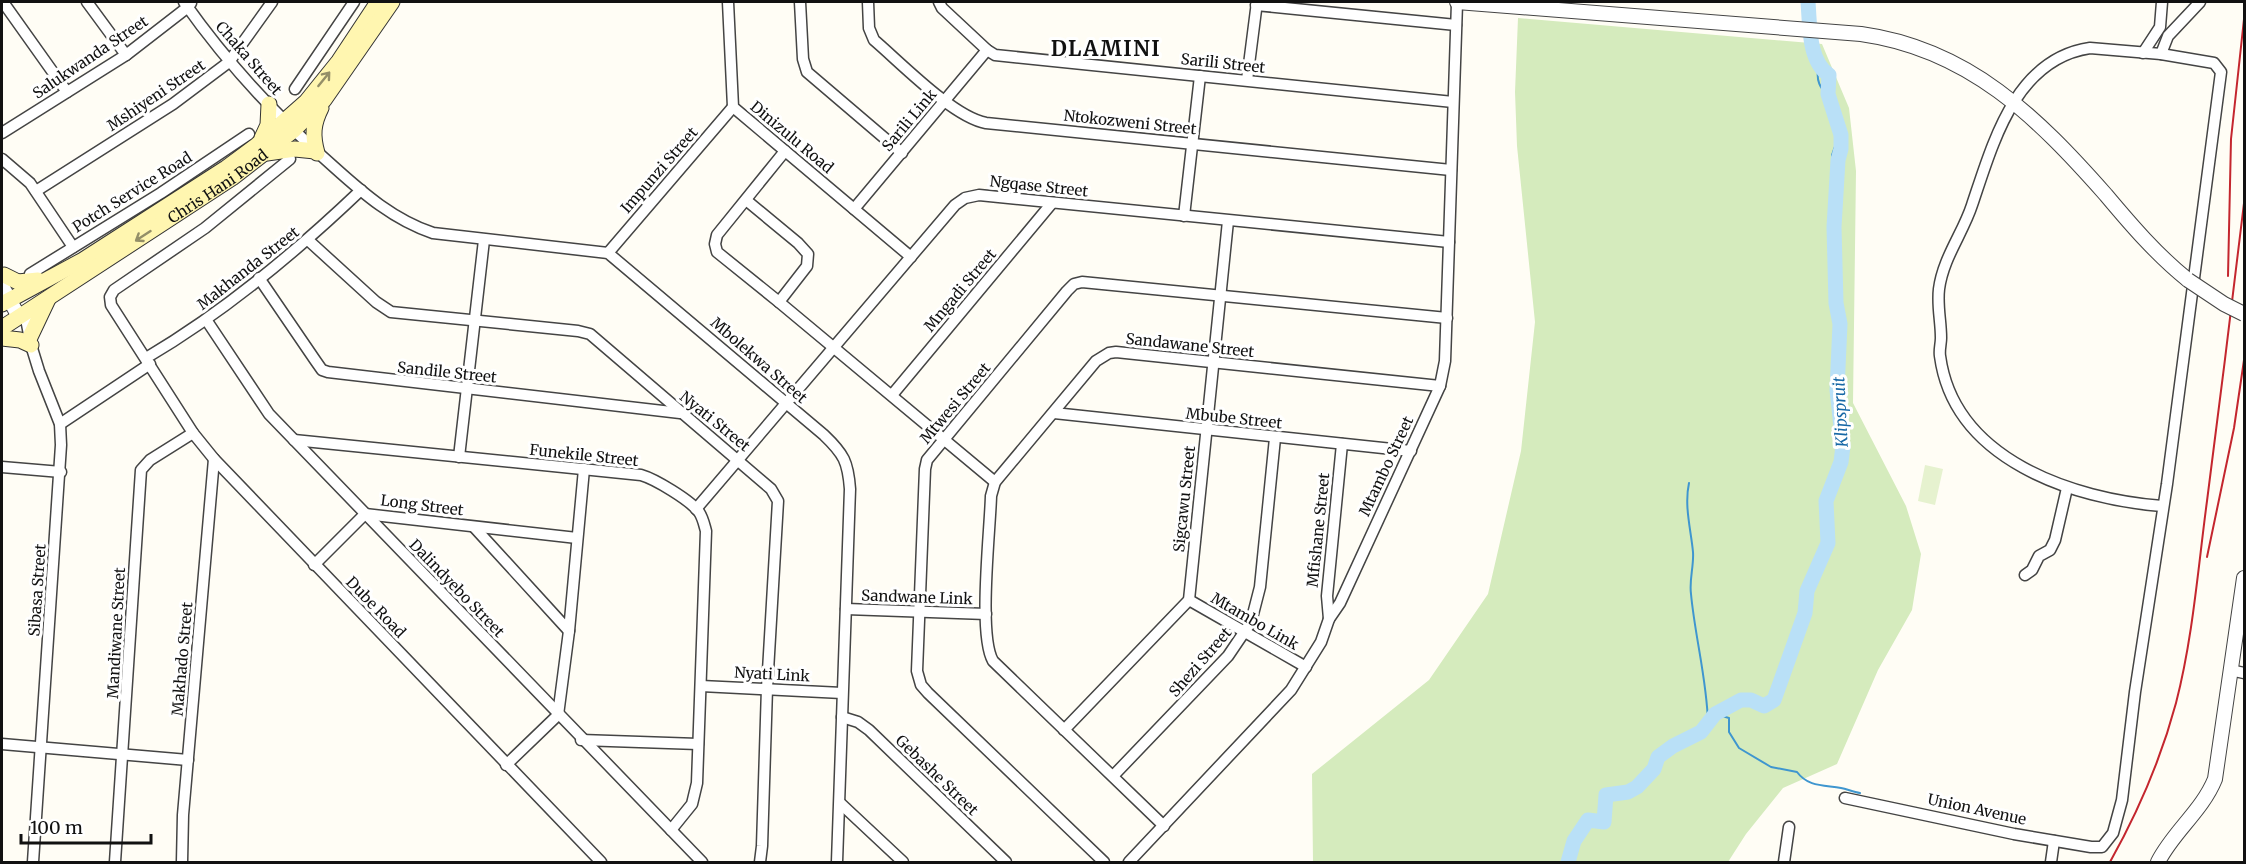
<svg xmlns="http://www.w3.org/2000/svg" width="2246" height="864" viewBox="0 0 2246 864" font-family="Merriweather,serif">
  <rect width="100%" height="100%" fill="#fffdf5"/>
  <!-- green -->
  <polygon fill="#d5ebbd" points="1518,18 1822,44 1849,108 1856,171 1853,403 1906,506 1921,554 1912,610 1878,670 1837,764 1783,788 1746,834 1728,862 1313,862 1312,774 1429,680 1488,594 1521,451 1535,322 1517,146 1515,92"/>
  <!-- pitch -->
  <polygon fill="#e6f2cf" points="1925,465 1943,469 1935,505 1918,501"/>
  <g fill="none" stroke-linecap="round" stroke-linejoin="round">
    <!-- stream -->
    <g stroke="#3f96cf" stroke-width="2">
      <path d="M1819 66C1815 80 1820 88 1830 99"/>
      <polyline points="1837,167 1832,155 1840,132"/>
      <path d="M1689 483C1684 506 1691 530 1693 552 1694 566 1689 580 1691 594 1695 637 1707 680 1708 723"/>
      <path d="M1715 714 1729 718V732L1739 748 1771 767 1797 772C1808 787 1824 785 1841 788 1847 789 1853 792 1860 793"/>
    </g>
    <!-- river -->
    <path stroke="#b9e0f7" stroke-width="15" d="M1568 862 1574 841 1588 820 1604 822 1606 795 1628 792 1637 787 1654 769 1658 757 1673 746 1701 732 1715 714 1741 700H1751L1764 706 1774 700 1805 613 1807 591 1828 543 1826 501 1841 462 1843 446 1837 390 1840 324 1836 303 1834 227 1838 160 1841 149V135L1828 94 1829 75C1808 61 1810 25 1808 2"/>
    <!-- minor casing -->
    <g stroke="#444" stroke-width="13">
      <g id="minor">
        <polyline points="3,2 67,92"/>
        <polyline points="87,2 126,55"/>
        <path d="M184 2C227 63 278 118 334 167 364 194 394 220 433 233L608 253 824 435C844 454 848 462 850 489L837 862"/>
        <polyline points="728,2 733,107 911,257"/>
        <polyline points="800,2 803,59 807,72 902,153"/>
        <path d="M868 2 869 28 874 40C901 63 953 117 986 123L1451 170"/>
        <polyline points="939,2 942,8 987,50 995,55 1453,102"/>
        <polyline points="1256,5 1456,25"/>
        <polyline points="2143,53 2160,27 2162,2"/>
        <polyline points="2161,54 2168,36 2200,2"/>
        <polyline points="1247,80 1257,2"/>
        <polyline points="295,89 354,2"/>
        <polyline points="2,133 126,55 188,7 191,3"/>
        <polyline points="785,151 717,235 715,244 717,252 779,302 995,482"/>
        <polyline points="2,159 30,183 73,247"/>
        <polyline points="290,159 205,228 114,290 110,297 111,305 193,433 214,459 601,862"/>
        <polyline points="36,191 173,104 229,62 272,2"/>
        <polyline points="746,200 798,243 808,254 807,266 779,302"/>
        <polyline points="854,209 987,50"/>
        <polyline points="1184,216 1200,76"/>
        <polyline points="308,240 376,302 391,312 578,331 590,334 771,489 778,501 767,688 762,846 760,862"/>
        <polyline points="608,253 733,107"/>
        <polyline points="30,274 161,193 249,134"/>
        <polyline points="259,278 315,360 322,370 328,372 680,413"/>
        <polyline points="27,312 27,324 31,345 39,371 60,424 61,445 33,862"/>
        <polyline points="207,321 269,414 702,862"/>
        <path d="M146 358C224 312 295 253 361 190"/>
        <polyline points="892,395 1052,203"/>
        <polyline points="1054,413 1411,451"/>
        <polyline points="60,424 150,364"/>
        <path d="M294 440 641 475C655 479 690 500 699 512 703 518 704 524 706 531L697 783 692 804 671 830"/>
        <polyline points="459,457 484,240"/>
        <polyline points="2,467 61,472"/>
        <polyline points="696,509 955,205 965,198 979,195 1449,242"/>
        <polyline points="474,527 569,631"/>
        <polyline points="314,565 365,514 577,538"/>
        <polyline points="2025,575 2032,570 2039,556 2050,550 2055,540 2067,488"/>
        <polyline points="1189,600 1306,667"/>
        <polyline points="846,609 986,614"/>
        <polyline points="1329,619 1327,596 1342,444"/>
        <polyline points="2230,670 2244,673"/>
        <polyline points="701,686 842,693"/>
        <polyline points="842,717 858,722 869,730 1006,862"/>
        <polyline points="1064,730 1189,600 1228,221"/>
        <polyline points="581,740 698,744"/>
        <polyline points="2,744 188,760"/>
        <polyline points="506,765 558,715 569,631 584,469"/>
        <polyline points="1114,775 1228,656 1251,622 1260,587 1275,438"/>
        <path d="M1845 798 2014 834 2091 847H2102L2113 833 2122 800 2135 692 2167 484 2221 72 2214 63 2161 54 2090 48C2015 59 1993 143 1972 205 1963 233 1943 258 1939 289 1937 306 1941 321 1941 338 1941 344 1939 350 1940 356 1954 460 2073 499 2162 506"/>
        <polyline points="840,803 903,862"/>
        <path d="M1164 826 993 661C978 635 990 532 991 496L995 482 1096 361 1109 353 1116 352 1440 386"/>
        <polyline points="115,862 141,470 150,460 193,433"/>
        <polyline points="182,862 183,815 214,459"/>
        <polyline points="1104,862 928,693 921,685 917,671 925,469 927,460 1067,291 1074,284 1082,282 1447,318"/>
        <polyline points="1129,862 1291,690 1321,642 1329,619 1340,603 1440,386 1445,361 1457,3"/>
        <polyline points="1784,862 1789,827"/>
        <polyline points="2051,862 2054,841"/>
      </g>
    </g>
    <!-- tertiary casing -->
    <g stroke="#444" stroke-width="16">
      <g id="tertiary">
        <path d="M1457 2 1861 34C1969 49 2037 117 2106 195 2132 226 2157 255 2188 280"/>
        <polyline points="2,286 19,317"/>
        <path d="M2158 862C2173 832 2202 811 2215 779L2244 578"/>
      </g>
    </g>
    <!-- secondary casing -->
    <g stroke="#333" stroke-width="17">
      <g id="secondary">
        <polyline points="262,138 268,125 269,104"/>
        <polyline points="267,153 295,149 315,151"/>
        <path d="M317 153C312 135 313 124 321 108"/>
        <polyline points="4,275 18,282 38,280"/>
        <polyline points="2,304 83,260 226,168 257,145 306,102 339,61 378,2"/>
        <path id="s1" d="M2 328 232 178 294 130 324 100 392 2"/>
        <polyline points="30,337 48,299"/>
        <polyline points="2,338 20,340 31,345"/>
      </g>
    </g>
    <!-- minor -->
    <use href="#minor" stroke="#fff" stroke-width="10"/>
    <!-- tertiary -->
    <use href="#tertiary" stroke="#fff" stroke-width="14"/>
    <!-- secondary -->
    <use href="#secondary" stroke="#fff6b0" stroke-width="15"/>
    <!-- rail -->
    <g stroke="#c4262e" stroke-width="2">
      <polyline points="2228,276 2231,139 2244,19"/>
      <polyline points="2207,557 2234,428 2244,360"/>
      <path d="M2110 862C2138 812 2161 759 2176 703 2193 637 2198 568 2207 501 2220 402 2232 302 2244 203"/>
    </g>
    <!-- tertiary-bridge casing -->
    <g stroke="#444" stroke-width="16" stroke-linecap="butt">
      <polyline id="tertiary-bridge" points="2188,280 2224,304 2244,314"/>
    </g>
    <!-- tertiary-bridge -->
    <use href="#tertiary-bridge" stroke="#fff" stroke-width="14"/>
  </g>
  <!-- one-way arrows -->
  <defs><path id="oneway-shaft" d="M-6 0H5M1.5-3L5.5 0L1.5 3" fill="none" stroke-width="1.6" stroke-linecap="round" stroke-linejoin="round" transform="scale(1.5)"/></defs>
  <g stroke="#948f68">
    <use href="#oneway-shaft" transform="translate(324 79) rotate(-51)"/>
    <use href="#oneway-shaft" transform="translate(143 236) rotate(147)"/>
  </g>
  <g text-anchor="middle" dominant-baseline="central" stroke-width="6" stroke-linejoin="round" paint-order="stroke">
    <!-- street labels -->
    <g font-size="15" fill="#111" stroke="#fff">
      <text transform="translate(90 57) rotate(-34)">Salukwanda Street</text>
      <text transform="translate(249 58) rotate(49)">Chaka Street</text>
      <text transform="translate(1223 63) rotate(6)">Sarili Street</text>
      <text transform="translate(156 95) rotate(-34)">Mshiyeni Street</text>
      <text transform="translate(909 120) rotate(-50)">Sarili Link</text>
      <text transform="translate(1130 122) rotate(6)">Ntokozweni Street</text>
      <text transform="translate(792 137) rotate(40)">Dinizulu Road</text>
      <text transform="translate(659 170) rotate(-49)">Impunzi Street</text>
      <text stroke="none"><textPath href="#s1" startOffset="258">Chris Hani Road</textPath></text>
      <text transform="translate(1039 186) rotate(6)">Ngqase Street</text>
      <text transform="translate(132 192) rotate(-32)">Potch Service Road</text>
      <text transform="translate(248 268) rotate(-38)">Makhanda Street</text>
      <text transform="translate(960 290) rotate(-50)">Mngadi Street</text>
      <text transform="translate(1190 345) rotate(6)">Sandawane Street</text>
      <text transform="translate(759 360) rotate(41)">Mbolekwa Street</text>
      <text transform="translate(447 372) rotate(6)">Sandile Street</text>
      <text transform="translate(955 403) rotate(-50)">Mtwesi Street</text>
      <text transform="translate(1234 418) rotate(6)">Mbube Street</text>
      <text transform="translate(715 421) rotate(39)">Nyati Street</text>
      <text transform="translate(584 455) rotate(6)">Funekile Street</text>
      <text transform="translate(1386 466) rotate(-65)">Mtambo Street</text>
      <text transform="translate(1184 499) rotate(-84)">Sigcawu Street</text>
      <text transform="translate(422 505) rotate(7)">Long Street</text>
      <text transform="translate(1318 530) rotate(-84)">Mfishane Street</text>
      <text transform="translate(457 588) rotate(46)">Dalindyebo Street</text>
      <text transform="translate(37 590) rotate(-86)">Sibasa Street</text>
      <text transform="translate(917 597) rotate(2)">Sandwane Link</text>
      <text transform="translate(376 607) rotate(46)">Dube Road</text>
      <text transform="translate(1255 621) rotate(30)">Mtambo Link</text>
      <text transform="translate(116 633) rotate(-87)">Mandiwane Street</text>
      <text transform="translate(182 659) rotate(-85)">Makhado Street</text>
      <text transform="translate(1200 662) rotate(-49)">Shezi Street</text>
      <text transform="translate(772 674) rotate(3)">Nyati Link</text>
      <text transform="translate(937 775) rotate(44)">Gebashe Street</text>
      <text transform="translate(1977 809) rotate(12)">Union Avenue</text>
    </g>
    <!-- water labels -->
    <g font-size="16" font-style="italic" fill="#1768a6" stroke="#fff">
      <text transform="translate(1840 412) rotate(-93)">Klipspruit</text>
    </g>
    <!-- district labels -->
    <g font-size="21" font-weight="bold" letter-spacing="1.5" fill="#111" stroke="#fff">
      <text x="1106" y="48">DLAMINI</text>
    </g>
  </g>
  <!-- border -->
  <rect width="2246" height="864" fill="none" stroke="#111111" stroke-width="6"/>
  <!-- scale -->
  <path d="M21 834v9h130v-9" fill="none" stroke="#111111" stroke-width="3"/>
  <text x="30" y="834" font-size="18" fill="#111111" stroke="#ffffff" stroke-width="4.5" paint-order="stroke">100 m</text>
</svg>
